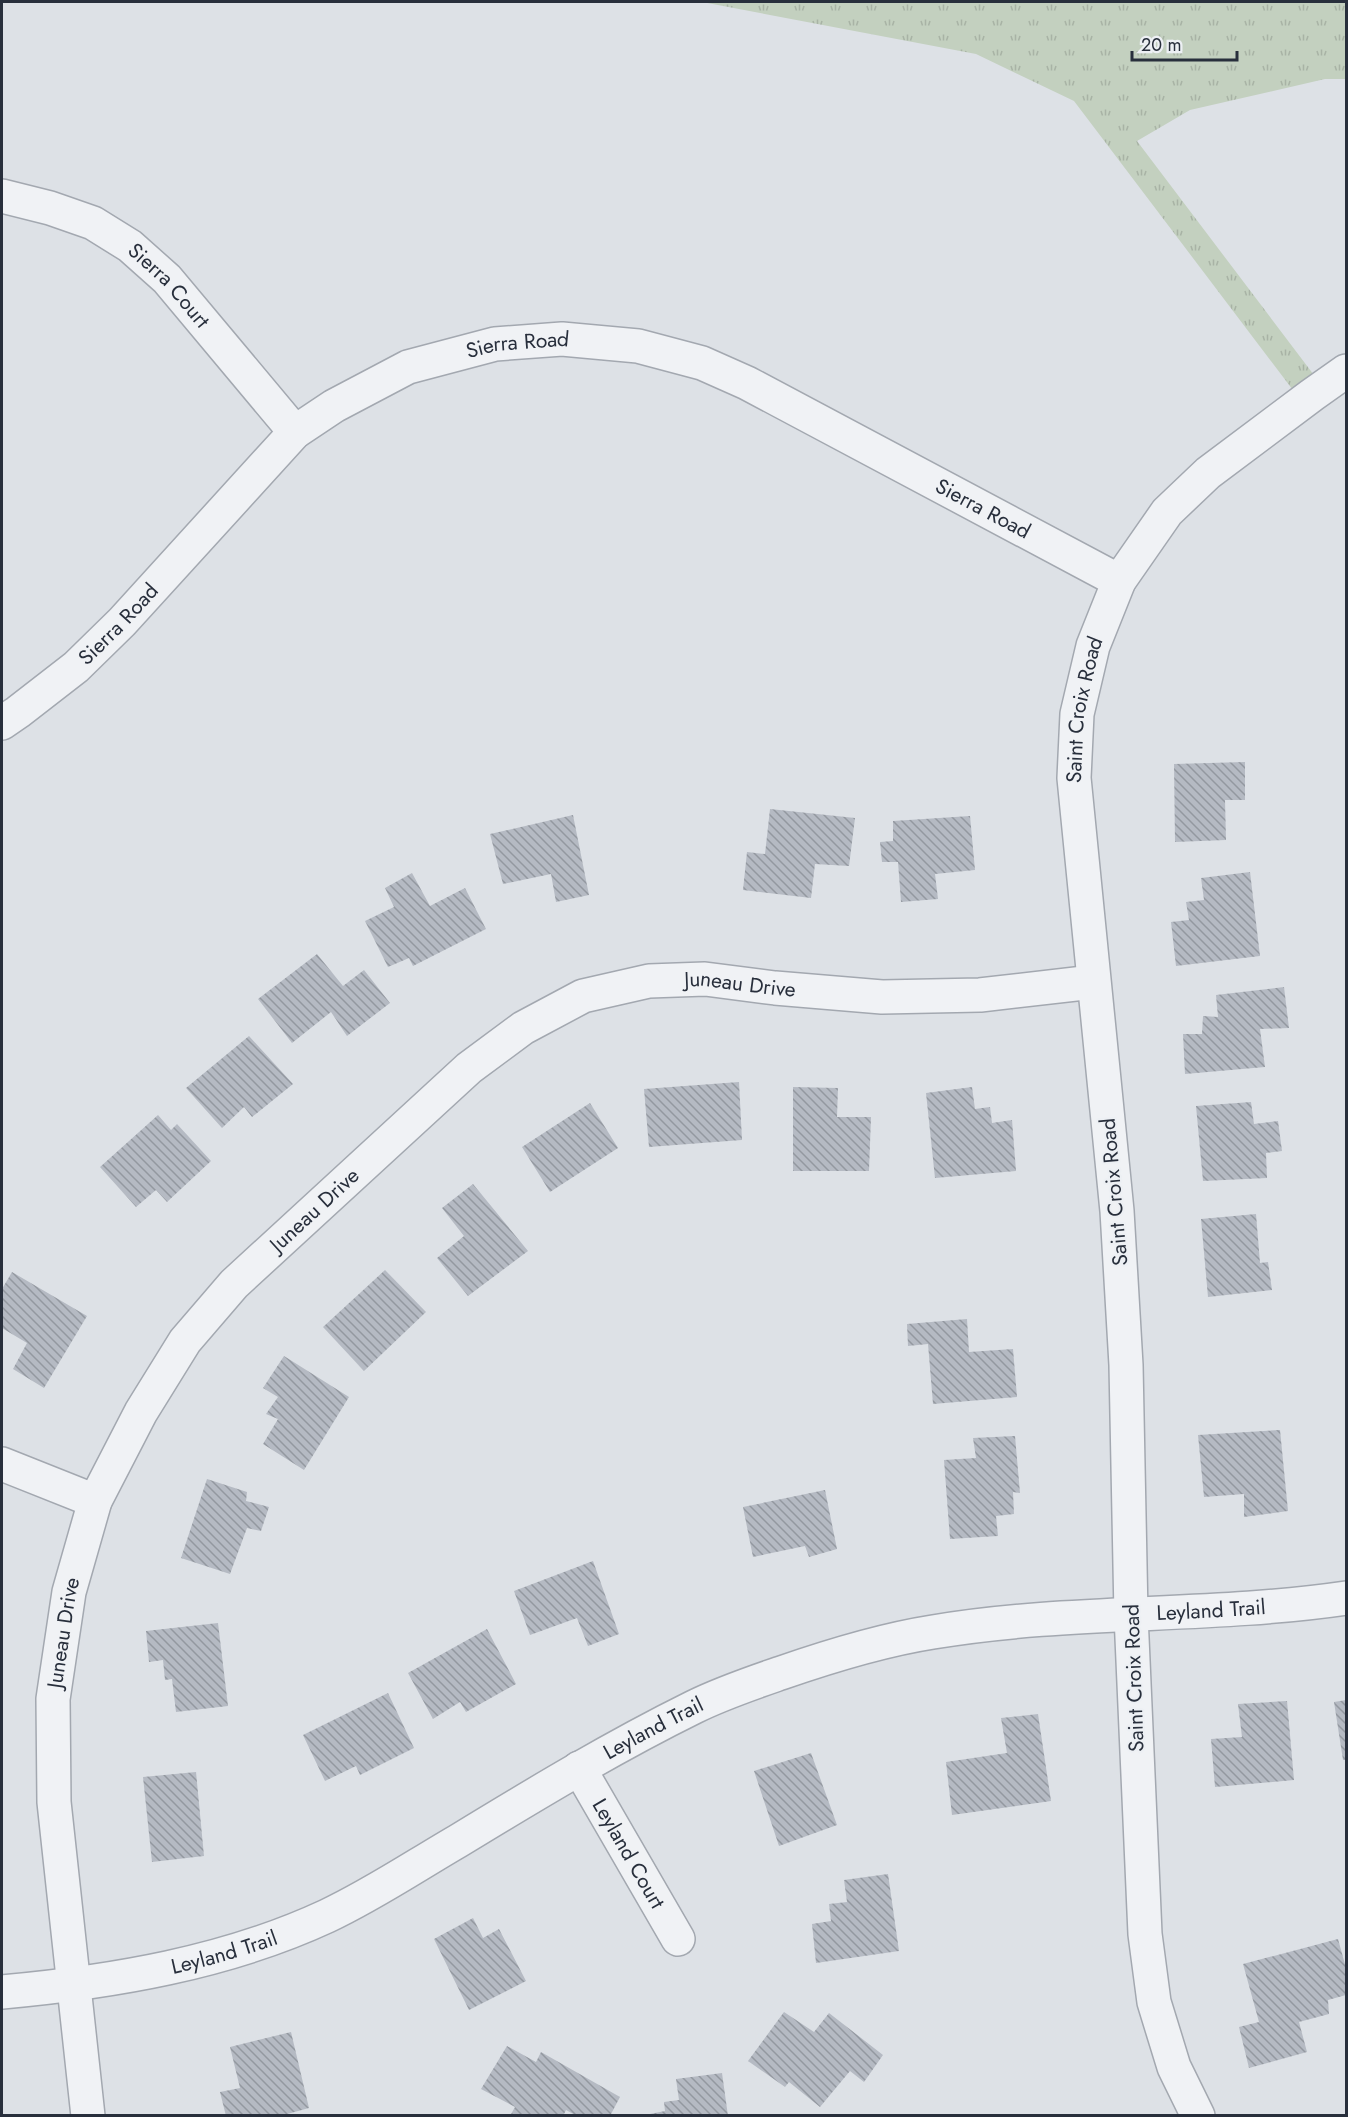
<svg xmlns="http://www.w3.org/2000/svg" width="1348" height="2117" viewBox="0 0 1348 2117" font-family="Jost,sans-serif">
  <defs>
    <pattern id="grass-tufts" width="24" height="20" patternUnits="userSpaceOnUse" patternTransform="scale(1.5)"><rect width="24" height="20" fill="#c3d0bf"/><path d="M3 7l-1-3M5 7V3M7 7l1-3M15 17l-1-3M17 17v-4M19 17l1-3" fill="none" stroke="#a8b3a5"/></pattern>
    <pattern id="building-back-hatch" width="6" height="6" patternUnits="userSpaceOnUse" patternTransform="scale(1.5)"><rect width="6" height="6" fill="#b5bac3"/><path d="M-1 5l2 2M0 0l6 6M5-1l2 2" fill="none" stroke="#9398a0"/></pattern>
  </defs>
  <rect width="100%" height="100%" fill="#dde1e6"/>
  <!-- grass -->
  <polygon fill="url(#grass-tufts)" points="702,2 1346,2 1346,79 1325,79 1190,110 1137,141 1323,387 1302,402 1074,101 976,54"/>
  <!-- building -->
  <g fill="url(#building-back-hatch)">
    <polygon points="1245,762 1245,800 1225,800 1226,840 1175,842 1174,764"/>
    <polygon points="770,809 855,818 849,866 815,864 811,898 743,890 747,852 765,854"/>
    <polygon points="573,815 589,895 556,902 551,874 503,884 490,834"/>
    <polygon points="970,816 975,870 935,874 938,899 901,902 898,862 882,862 880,842 893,841 893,821"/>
    <polygon points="1250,872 1260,956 1176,966 1171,922 1189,920 1186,902 1204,900 1201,878"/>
    <polygon points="412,873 430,906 465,888 486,929 413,966 409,958 388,967 365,921 394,907 385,888"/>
    <polygon points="317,954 343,986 364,970 390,1003 347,1036 331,1012 292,1043 258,999"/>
    <polygon points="1284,987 1289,1028 1260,1029 1265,1067 1185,1074 1183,1034 1202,1034 1203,1016 1218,1017 1216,995"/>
    <polygon points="249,1036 293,1084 252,1117 244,1107 222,1128 186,1088"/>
    <polygon points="739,1082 742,1140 649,1147 644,1089"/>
    <polygon points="793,1087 838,1088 837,1117 871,1117 869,1171 793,1171"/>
    <polygon points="972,1087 975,1109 990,1107 992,1123 1012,1120 1016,1171 935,1178 926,1093"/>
    <polygon points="1251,1102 1254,1124 1278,1121 1282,1151 1266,1153 1267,1178 1203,1181 1196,1106"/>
    <polygon points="590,1103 618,1148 550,1192 522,1147"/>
    <polygon points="158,1115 171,1130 177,1124 211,1161 167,1202 156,1190 136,1207 100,1167"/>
    <polygon points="473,1184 528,1251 468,1296 437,1258 464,1236 442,1208"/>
    <polygon points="1256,1214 1260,1263 1268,1262 1272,1290 1208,1297 1201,1219"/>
    <polygon points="385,1270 426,1312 364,1371 323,1327"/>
    <polygon points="12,1272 87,1316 44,1388 13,1369 27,1343 2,1328 2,1289"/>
    <polygon points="967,1319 969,1352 1013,1349 1017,1397 933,1404 928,1344 908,1346 907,1324"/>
    <polygon points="284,1356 349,1397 304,1470 263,1444 278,1419 266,1414 278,1397 263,1388"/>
    <polygon points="1280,1430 1288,1511 1244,1517 1244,1494 1204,1497 1198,1435"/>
    <polygon points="1015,1436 1020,1493 1013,1492 1014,1514 996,1516 998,1536 950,1539 944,1460 976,1458 973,1438"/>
    <polygon points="207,1479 247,1492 246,1501 269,1507 261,1531 247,1528 230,1574 181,1558"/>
    <polygon points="825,1490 837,1549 809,1557 805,1546 753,1557 743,1507"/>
    <polygon points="593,1561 619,1634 588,1646 577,1618 530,1635 514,1591"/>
    <polygon points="218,1623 228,1706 176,1712 172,1679 165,1680 163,1660 149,1662 146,1631"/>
    <polygon points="487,1629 516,1684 466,1712 460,1702 433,1719 408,1673"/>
    <polygon points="388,1693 414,1748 360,1775 356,1766 325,1781 303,1735"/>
    <polygon points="1346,1700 1346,1760 1343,1760 1334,1702"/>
    <polygon points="1287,1701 1294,1780 1215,1787 1211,1739 1242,1737 1238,1704"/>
    <polygon points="1038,1714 1051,1801 952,1815 946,1762 1007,1753 1001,1718"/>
    <polygon points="811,1753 837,1825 779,1846 754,1771"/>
    <polygon points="196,1772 204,1856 152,1862 143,1777"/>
    <polygon points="888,1874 899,1951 816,1963 812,1924 831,1921 829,1904 847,1902 844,1880"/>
    <polygon points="473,1918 483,1938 499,1929 526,1981 469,2010 434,1939"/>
    <polygon points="1338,1939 1346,1968 1346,1995 1328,2000 1329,2014 1299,2022 1307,2052 1249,2068 1239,2027 1259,2022 1243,1964"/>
    <polygon points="784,2012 814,2032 829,2013 883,2055 864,2082 850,2071 820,2107 789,2082 785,2087 748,2061"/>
    <polygon points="291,2032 309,2108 280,2116 226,2116 220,2092 240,2088 230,2047"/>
    <polygon points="507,2046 536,2062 541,2052 620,2097 610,2116 577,2116 566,2110 563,2116 510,2116 515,2107 481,2089"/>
    <polygon points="722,2073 728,2116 640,2116 665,2111 664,2102 679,2100 676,2079"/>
  </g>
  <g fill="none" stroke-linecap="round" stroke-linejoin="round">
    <!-- street casing -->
    <g stroke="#a3a8b0" stroke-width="36">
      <g id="street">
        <path id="s1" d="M2 196 50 208 93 223 130 246 167 279 295 432"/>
        <path id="s2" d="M2 723 18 712 76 667 122 622 295 432 334 406 408 367 495 344 562 339 638 346 702 363 747 383 1119 581"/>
        <polyline points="2,1464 95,1501"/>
        <path id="s3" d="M579 1768 678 1939"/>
        <path id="s4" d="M2 1992C112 1982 226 1963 327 1916 372 1895 415 1866 458 1841 535 1794 613 1747 694 1707 722 1693 752 1683 781 1673 830 1656 882 1640 933 1632 1070 1609 1209 1618 1346 1598"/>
        <path id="s5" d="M88 2116 54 1802 53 1699 69 1592 95 1501 141 1412 185 1341 234 1284 469 1068 523 1028 583 996 649 981 705 979 775 988 882 997 980 995 1093 982"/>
        <path id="s6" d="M1198 2116 1174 2067 1154 2002 1145 1934 1131 1615 1126 1365 1117 1211 1074 778 1077 714 1093 646 1119 581 1167 512 1208 473 1312 395 1346 371"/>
      </g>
    </g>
    <!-- street -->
    <use href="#street" stroke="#f0f2f5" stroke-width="33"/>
  </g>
  <g text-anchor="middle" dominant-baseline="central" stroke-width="4.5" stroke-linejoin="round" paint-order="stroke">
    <!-- street labels -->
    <g font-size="21" fill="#282f3c" stroke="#edf0f4">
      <text stroke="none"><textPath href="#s1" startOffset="194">Sierra Court</textPath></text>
      <text stroke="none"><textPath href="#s2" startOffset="657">Sierra Road</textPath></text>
      <text stroke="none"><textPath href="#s2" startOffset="1161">Sierra Road</textPath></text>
      <text stroke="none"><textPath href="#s2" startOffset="153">Sierra Road</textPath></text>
      <text stroke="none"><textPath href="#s6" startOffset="1419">Saint Croix Road</textPath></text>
      <text stroke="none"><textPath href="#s5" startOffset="1494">Juneau Drive</textPath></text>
      <text transform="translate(1114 1192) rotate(-95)">Saint Croix Road</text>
      <text stroke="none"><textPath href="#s5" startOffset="990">Juneau Drive</textPath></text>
      <text stroke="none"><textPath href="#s4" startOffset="1288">Leyland Trail</textPath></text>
      <text stroke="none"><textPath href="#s5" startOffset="486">Juneau Drive</textPath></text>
      <text transform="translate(1134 1678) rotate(-92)">Saint Croix Road</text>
      <text stroke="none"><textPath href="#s4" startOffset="712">Leyland Trail</textPath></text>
      <text stroke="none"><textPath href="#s3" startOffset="99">Leyland Court</textPath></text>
      <text stroke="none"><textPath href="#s4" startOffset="226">Leyland Trail</textPath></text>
    </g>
  </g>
  <!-- border -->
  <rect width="1348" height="2117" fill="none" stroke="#282f3c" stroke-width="6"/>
  <!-- scale -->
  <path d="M1132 51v9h105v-9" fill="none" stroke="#282f3c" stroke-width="3"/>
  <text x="1141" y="51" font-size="18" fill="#282f3c" stroke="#edf0f4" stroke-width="4.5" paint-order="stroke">20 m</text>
</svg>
